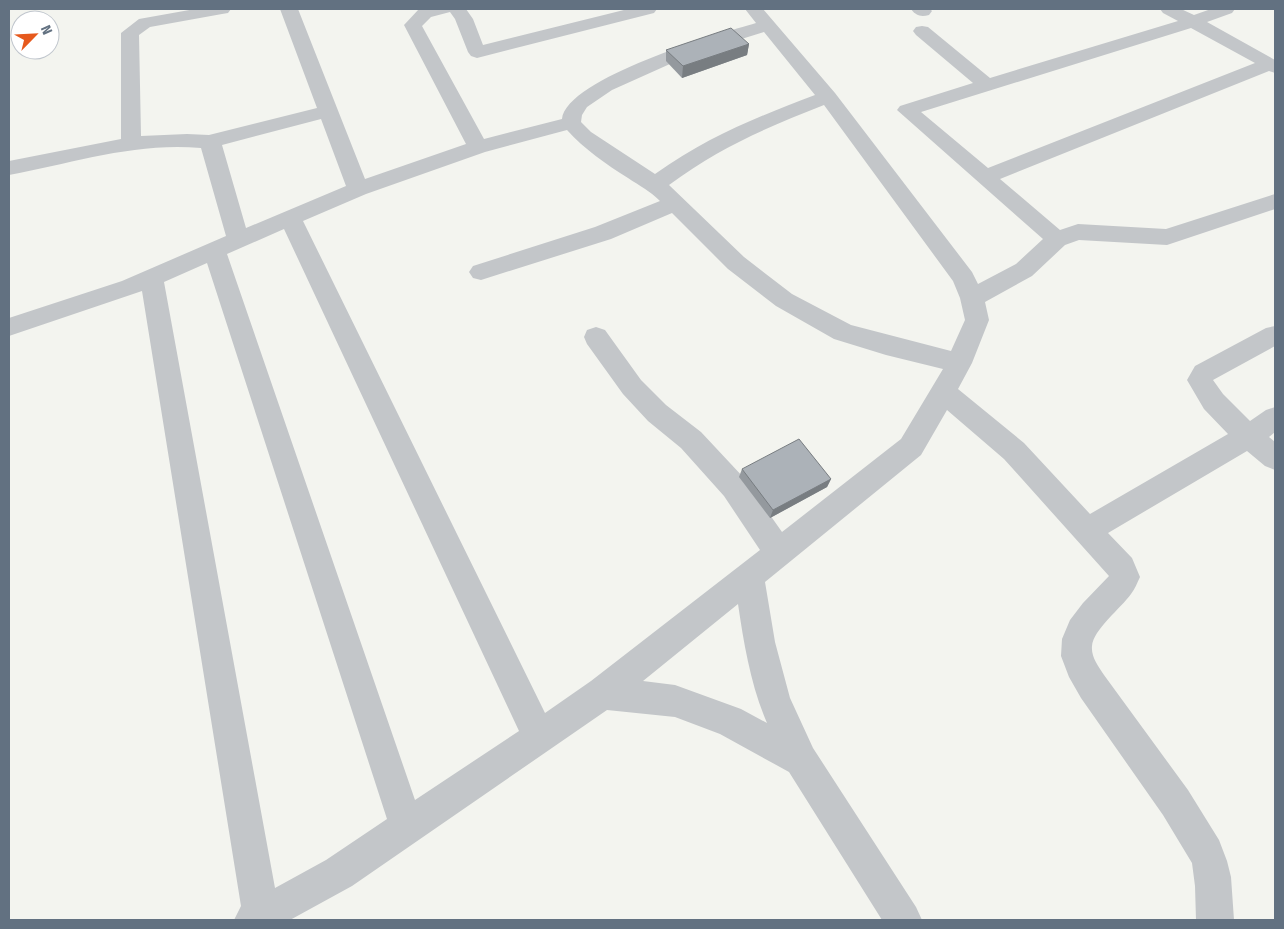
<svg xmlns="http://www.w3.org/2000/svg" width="1284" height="929" viewBox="0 0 1284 929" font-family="'Fira Sans Condensed',sans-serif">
  <rect width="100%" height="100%" fill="#f3f4ef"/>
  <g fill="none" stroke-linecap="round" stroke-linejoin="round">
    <!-- minor -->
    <g fill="#c3c6c9" fill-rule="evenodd">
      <path d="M195 9H231L228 13 222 14 150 27 139 35 141 136 187 134 209 135 317 108 280 9H298L365 179 466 144 404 25 419 9H466L473 19 483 45 628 9H657L654 13 477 58 471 56 468 52 455 19 450 12 431 17 422 26 484 139 562 119C567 78 718 34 756 23L745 9H763L835 93 972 272 978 284 1016 264 1043 239 897 110 900 106 973 83 916 35 913 31 916 27 922 26 928 27 990 78 1178 21 1163 13 1160 9H1181L1194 15 1211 9H1235L1232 13 1207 22 1275 60V73L1269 71 1000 179 1060 230 1078 224 1166 229 1275 194V209L1167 245 1079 240 1065 245 1032 276 985 302 989 320 972 363 958 389 1024 443 1090 514 1228 434 1204 409 1187 380 1195 366 1266 328 1275 326V346L1213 380 1223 394 1250 421 1266 410 1275 407V432L1269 437 1275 442V470L1265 466 1247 451 1108 533 1132 558 1140 577C1137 583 1135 589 1131 594 1121 608 1093 630 1092 646 1091 657 1098 666 1104 675L1188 790 1219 840 1227 861 1231 877 1234 920H1196L1195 886 1192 863 1163 815 1081 698 1069 677 1061 656 1062 639 1070 620 1083 603 1109 576 1004 459 947 410 921 455 765 582 775 642 790 698 813 748 916 907 922 920H882L789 772 720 734 675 717 607 710 352 886 290 920H234L241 906 142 291 9 336V318L122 281 226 236 201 148C135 142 73 163 9 175V161L121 139V33L139 19ZM1191 28 1255 63 988 168 921 112ZM764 32 815 95C755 118 709 136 655 174L591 132 581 122 582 115 587 107 612 90 690 55ZM824 105 953 281 960 298 965 320 951 351 851 325 792 294 744 257 669 185C720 147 766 128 824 105ZM321 119 346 186 246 228 222 145ZM567 130C584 149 607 165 628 178 640 186 650 191 660 201L595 227 473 266 469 272 473 278 481 280 611 239 672 213 728 269 776 306 834 339 886 355 943 369 901 439 782 532 744 478 701 432 666 405 641 380 605 330 596 327 587 330 584 337 587 344 623 394 648 421 681 448 724 496 760 550 591 681 545 713 303 221 366 194 485 152ZM284 229 519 731 415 800 227 254ZM207 263 387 819 326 860 275 888 164 282ZM738 604C744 645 751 686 767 723L741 709 675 685 643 681Z"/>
      <path d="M911 9H930L932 11 929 15C921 17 916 16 911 9Z"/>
    </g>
  </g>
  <!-- wall -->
  <g fill="#94999e">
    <polygon points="749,44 747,55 682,78 666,61 666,50"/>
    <polygon points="742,469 831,479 827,487 770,518 739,477"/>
  </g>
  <!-- shaded-wall -->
  <g fill="#787d81">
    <polygon points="749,44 747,55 682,78 683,66"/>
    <polygon points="831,479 827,487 770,518 773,510"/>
  </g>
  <!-- building -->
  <g fill="#acb2b8" stroke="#787d81">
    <polygon points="731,28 749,44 683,66 666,50"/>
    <polygon points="799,439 831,479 773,510 742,469"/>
  </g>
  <!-- border -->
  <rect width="1284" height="929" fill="none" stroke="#627181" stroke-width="20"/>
  <!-- north arrow -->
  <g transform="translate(35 35) rotate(66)"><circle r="24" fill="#ffffff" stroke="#c0c6cd"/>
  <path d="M0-4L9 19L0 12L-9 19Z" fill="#e6591d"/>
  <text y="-8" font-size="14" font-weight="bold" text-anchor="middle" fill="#627181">N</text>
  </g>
</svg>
